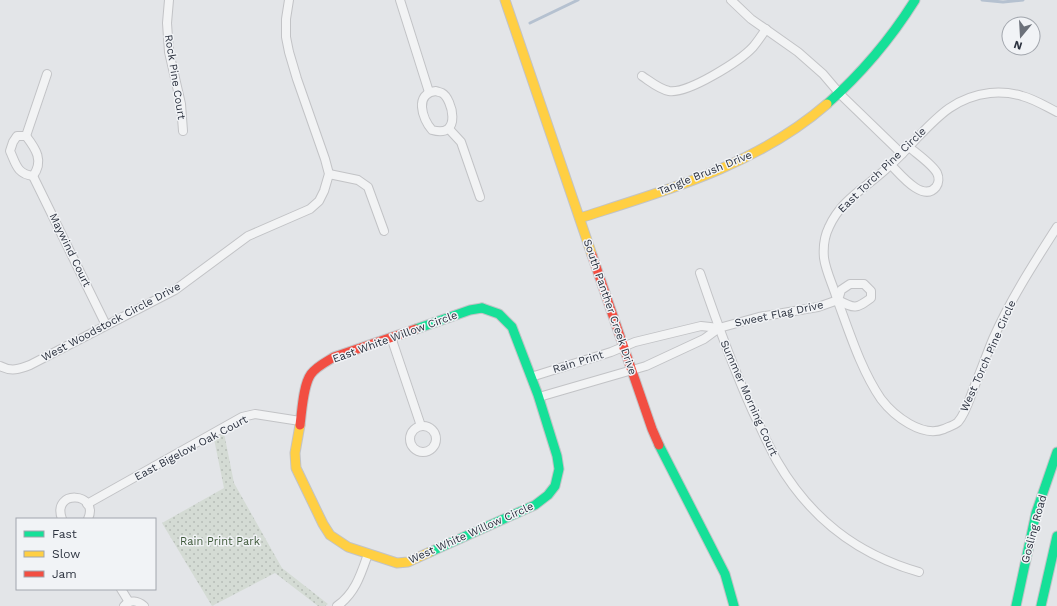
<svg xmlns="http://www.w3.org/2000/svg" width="1057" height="606" viewBox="0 0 1057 606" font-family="'Work Sans',sans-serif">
  <defs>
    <pattern id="grass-dots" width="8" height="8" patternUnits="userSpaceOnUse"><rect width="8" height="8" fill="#d4dbd4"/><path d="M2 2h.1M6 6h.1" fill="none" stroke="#b6bcb7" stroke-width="1.8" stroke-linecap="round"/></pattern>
  </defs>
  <rect width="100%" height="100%" fill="#e3e5e8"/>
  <!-- grass -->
  <polygon fill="url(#grass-dots)" points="224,433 234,483 282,568 328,604 325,606 318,606 275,573 212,606 162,523 224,488 214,439"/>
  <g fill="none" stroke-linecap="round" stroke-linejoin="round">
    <!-- stream -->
    <g stroke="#b5c1d0" stroke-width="3">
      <polyline points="982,0 1003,2 1023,0"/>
      <polyline points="530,23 578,0"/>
    </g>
    <!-- street casing -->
    <g stroke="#c2c3c6" stroke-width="10">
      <g id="street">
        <polyline points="169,0 167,23 169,52 181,104 183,131"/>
        <polyline points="400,0 429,92"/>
        <polyline points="731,0 751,19 798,52 823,74 840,94 902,154"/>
        <path d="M642 76C651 82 659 89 669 91 688 94 740 61 753 47 758 41 762 35 766 29"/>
        <path d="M436 91C438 92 440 92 442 93 452 98 463 139 432 130 422 119 414 93 436 91Z"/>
        <path d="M1057 112C1045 106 1034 99 1022 96 1012 93 1001 92 990 93 956 97 939 115 916 139 906 150 897 160 886 169 864 189 841 200 829 227 824 237 823 247 824 258 826 272 833 285 837 299 849 331 861 370 881 399 894 416 922 438 944 429 948 427 955 425 958 422 965 414 969 401 973 390 980 373 986 356 993 339 1010 300 1034 263 1057 227"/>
        <polyline points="449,129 461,142 480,197"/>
        <path d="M17 136H26C36 149 44 161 33 176 17 174 16 164 10 151L13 142Z"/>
        <polyline points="26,136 47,74"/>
        <path d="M891 165C900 174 923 203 936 187 939 183 939 177 937 173 932 164 917 154 909 147"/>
        <polyline points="329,174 358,180 368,187 384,231"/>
        <polyline points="33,176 106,325"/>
        <path d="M700 273C716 320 732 366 753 412 761 428 768 445 777 461 810 518 856 554 919 572"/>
        <polyline points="391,337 421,426"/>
        <path d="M0 366C11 372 20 369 30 365L175 290 248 236 310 209 319 201 324 191 329 174 325 159 297 79 289 52 286 37V19L289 0"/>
        <polyline points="531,377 611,352 635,342 701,326 719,328"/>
        <path d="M539 397 646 366 704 339 719 328 759 317 818 307 838 300C855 309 856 309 871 298V291L864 284H850L841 290 838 300"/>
        <circle cx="423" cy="439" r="13"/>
        <polyline points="87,504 242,417 255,414 300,421"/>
        <path d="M62 519C51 489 100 492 88 519"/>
        <polyline points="121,589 129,602"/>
        <path d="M124 606C130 599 138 601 144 606"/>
        <path d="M337 606C355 594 361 574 368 554"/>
      </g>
    </g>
    <!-- fast casing -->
    <g stroke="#c2c3c6" stroke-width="11">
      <g id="fast">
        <path d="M827 104C863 72 890 40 915 0"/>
        <polyline points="416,329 470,310 482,308"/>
        <polyline points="659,445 725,574 734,606"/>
        <polyline points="430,552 535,505 548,495 555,486 559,469 557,456 538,395 512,327 499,314 482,308"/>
        <polyline points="1016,606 1036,513 1057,452"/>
        <polyline points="1041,606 1057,536"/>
      </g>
    </g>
    <!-- slow casing -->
    <g stroke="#c2c3c6" stroke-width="11">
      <g id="slow">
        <polyline points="505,0 592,255"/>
        <path d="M580 218C667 190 757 165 827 104"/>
        <polyline points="300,425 295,453 296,468 323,524 330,535 348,547 397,563 408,562 430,552"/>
      </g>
    </g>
    <!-- jam casing -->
    <g stroke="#c2c3c6" stroke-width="11">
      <g id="jam">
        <polyline points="592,255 652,429 659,445"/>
        <path d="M300 425C302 411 303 385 311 374 317 366 326 362 334 357L416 329"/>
      </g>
    </g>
    <!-- street -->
    <use href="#street" stroke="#f2f3f4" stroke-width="8"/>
    <!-- fast -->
    <use href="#fast" stroke="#16e098" stroke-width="9"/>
    <!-- slow -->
    <use href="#slow" stroke="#ffcf43" stroke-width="9"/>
    <!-- jam -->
    <use href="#jam" stroke="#f24e42" stroke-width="9"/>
  </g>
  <g text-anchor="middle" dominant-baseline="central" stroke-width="3" stroke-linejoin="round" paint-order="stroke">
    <!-- street labels -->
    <g font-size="11" fill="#2c323f" stroke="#f1f3f6">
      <text transform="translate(175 77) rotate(81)">Rock Pine Court</text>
      <text transform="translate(882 170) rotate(-44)">East Torch Pine Circle</text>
      <text transform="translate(705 173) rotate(-22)">Tangle Brush Drive</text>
      <text transform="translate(70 250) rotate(64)">Maywind Court</text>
      <text transform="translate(610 307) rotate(71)">South Panther Creek Drive</text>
      <text transform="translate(779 314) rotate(-12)">Sweet Flag Drive</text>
      <text transform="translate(111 322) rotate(-28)">West Woodstock Circle Drive</text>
      <text transform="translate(395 337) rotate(-20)">East White Willow Circle</text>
      <text transform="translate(988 356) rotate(-66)">West Torch Pine Circle</text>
      <text transform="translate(578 362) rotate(-17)">Rain Print</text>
      <text transform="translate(749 398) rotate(66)">Summer Morning Court</text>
      <text transform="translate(191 448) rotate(-28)">East Bigelow Oak Court</text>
      <text transform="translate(1034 529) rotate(-75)">Gosling Road</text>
      <text transform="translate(471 533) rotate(-24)">West White Willow Circle</text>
    </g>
    <!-- park labels -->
    <g font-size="11" fill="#3f593a" stroke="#f1f3f6">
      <text x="220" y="541">Rain Print Park</text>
    </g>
  </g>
  <!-- legend -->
  <rect x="16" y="518" width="140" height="72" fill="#f1f3f6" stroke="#a2a6ad"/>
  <rect x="24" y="531" width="20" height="6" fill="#16e098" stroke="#a2a6ad"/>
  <text x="52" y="538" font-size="12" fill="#2c323f">Fast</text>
  <rect x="24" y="551" width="20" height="6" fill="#ffcf43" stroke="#a2a6ad"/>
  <text x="52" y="558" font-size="12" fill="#2c323f">Slow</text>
  <rect x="24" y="571" width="20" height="6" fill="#f24e42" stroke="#a2a6ad"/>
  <text x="52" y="578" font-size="12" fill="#2c323f">Jam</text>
  <!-- north arrow -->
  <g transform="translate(1021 36) rotate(198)"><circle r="19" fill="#f1f3f6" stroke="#a2a6ad"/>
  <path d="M0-3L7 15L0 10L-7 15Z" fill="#6c717a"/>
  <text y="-6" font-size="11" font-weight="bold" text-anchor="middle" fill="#2c323f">N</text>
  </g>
</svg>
